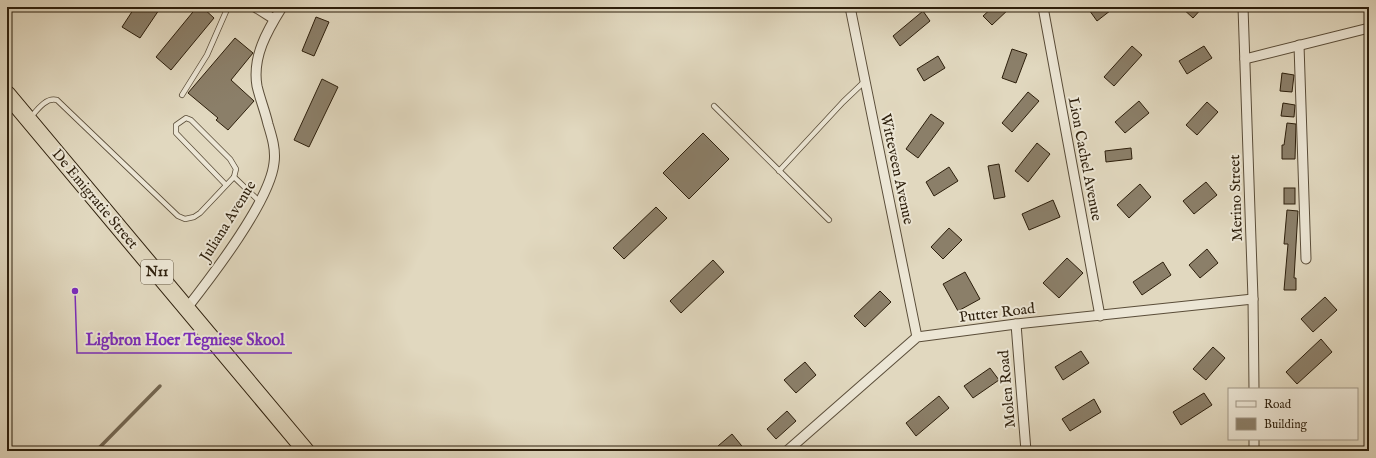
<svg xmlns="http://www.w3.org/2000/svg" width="1376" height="458" viewBox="0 0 1376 458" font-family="'IM FELL English',serif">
  <rect width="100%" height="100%" fill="#e1d8bf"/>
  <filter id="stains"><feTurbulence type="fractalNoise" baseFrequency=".005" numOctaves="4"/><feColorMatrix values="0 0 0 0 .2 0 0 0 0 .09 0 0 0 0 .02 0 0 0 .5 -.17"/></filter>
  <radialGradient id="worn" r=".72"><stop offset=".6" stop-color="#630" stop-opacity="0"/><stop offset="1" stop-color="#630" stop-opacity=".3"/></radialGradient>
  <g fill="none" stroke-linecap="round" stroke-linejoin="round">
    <!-- stream -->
    <polyline stroke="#746853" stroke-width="3.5" points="96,451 160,386"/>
  </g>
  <!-- building -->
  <g fill="#8b7f69" stroke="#2d1f0c">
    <polygon points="135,7 161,7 140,38 122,27"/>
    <polygon points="197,7 202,7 214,18 171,70 156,57"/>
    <polygon points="993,7 1011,7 992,25 983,16"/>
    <polygon points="1087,7 1115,7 1097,21"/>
    <polygon points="1181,7 1203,7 1193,18"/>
    <polygon points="923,11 930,21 900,46 893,36"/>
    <polygon points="316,17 329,22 314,56 302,51"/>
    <polygon points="235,38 253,53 231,80 254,101 228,130 216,120 218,118 188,93"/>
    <polygon points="1132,46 1142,55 1114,86 1104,77"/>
    <polygon points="1204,46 1212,58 1187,74 1179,61"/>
    <polygon points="1012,49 1027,54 1016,83 1002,78"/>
    <polygon points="938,56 945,68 924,81 917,69"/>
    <polygon points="1282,73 1294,75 1292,92 1280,91"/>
    <polygon points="322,79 338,87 309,147 294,140"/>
    <polygon points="1028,92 1039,101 1012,132 1002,123"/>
    <polygon points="1139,101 1149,113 1125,133 1115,122"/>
    <polygon points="1207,102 1218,112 1197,135 1186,125"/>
    <polygon points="1283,103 1295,105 1294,117 1281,116"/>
    <polygon points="931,114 944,123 918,158 906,149"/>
    <polygon points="1287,123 1296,124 1295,159 1282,159 1282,145 1284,145"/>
    <polygon points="703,133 729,159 689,199 663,173"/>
    <polygon points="1037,143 1050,154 1028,182 1015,171"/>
    <polygon points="1131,148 1132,159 1106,162 1105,151"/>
    <polygon points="999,164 1005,197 994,199 988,166"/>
    <polygon points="949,167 958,181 934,196 926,182"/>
    <polygon points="1206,182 1217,195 1194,214 1183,201"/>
    <polygon points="1140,184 1151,197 1129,218 1117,205"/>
    <rect x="1284" y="188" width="11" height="16"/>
    <polygon points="1053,200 1060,217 1029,230 1022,214"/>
    <polygon points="656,207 667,218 624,259 613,248"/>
    <polygon points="1287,210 1298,211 1294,278 1296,278 1296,290 1284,290 1288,244 1284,244"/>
    <polygon points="949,228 962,240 943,259 931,247"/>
    <polygon points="1207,249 1218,263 1200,278 1189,265"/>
    <polygon points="1067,258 1083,273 1059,298 1043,283"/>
    <polygon points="713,260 724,272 681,313 670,301"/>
    <polygon points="1163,262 1171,275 1142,295 1133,282"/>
    <polygon points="965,272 980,299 958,311 943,284"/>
    <polygon points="880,291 891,302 865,327 854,316"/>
    <polygon points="1325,297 1337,310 1313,332 1301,319"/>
    <polygon points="1321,339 1332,352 1297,384 1286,372"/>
    <polygon points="1213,347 1225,358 1206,380 1193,369"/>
    <polygon points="1081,351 1089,363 1063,380 1055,367"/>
    <polygon points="805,362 816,375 796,393 784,380"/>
    <polygon points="990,368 999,380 973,398 964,386"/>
    <polygon points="1204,393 1212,405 1181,425 1173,412"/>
    <polygon points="939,396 949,408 916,436 906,423"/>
    <polygon points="1094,399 1101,412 1070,431 1062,419"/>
    <polygon points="787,411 796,421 776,439 767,429"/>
    <polygon points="732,434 746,451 722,451 718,446"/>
  </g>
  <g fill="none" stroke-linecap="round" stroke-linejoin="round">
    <!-- lane casing -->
    <g stroke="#5a4d39" stroke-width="6">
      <g id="lane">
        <polyline points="182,95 207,55 228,7"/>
        <polyline points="714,106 829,220"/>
        <path d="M31 117C37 110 46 97 57 100L178 216 185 219 194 217 200 213 234 177 236 169 230 159 191 120 186 118 176 125V133L226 185"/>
        <polyline points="779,171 843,102 865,81"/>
        <polyline points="234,177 260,202"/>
      </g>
    </g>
    <!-- street casing -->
    <g stroke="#5a4d39" stroke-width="11">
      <g id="street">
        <polyline points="255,7 274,19"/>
        <polyline points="850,7 917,337"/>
        <polyline points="1043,7 1100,316"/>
        <polyline points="1243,7 1253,299 1254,389"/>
        <polyline points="1299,45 1306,259"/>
        <polyline points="1245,59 1369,28"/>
        <path d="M187 308C212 276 270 201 274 163 276 150 272 137 268 124 265 111 260 99 257 86 252 57 267 31 282 7"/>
        <polyline points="1016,324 1026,451"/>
        <polyline points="1254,439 1254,451"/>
        <polyline points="787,451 917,337 1016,324 1253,299"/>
      </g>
    </g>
    <!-- highway casing -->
    <g stroke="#2d1f0c" stroke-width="18">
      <polyline id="highway" points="7,94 306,451"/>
    </g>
    <!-- lane -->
    <use href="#lane" stroke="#ece6d5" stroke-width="4.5"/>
    <!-- street -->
    <use href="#street" stroke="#ece6d5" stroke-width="9"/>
    <!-- highway -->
    <use href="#highway" stroke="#e1d8bf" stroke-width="16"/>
  </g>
  <g text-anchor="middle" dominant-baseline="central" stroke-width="4" stroke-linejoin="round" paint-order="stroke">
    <!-- shield labels -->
    <rect fill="#ece6d5" stroke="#665b48" stroke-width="1" x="141" y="260" width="32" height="24" rx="3"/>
    <g font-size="14" font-weight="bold" fill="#2d1f0c">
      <text x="157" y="272">N11</text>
    </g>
    <!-- street labels -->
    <g font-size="15" fill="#2d1f0c" stroke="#ece6d5">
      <text transform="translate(1085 159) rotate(79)">Lion Cachel Avenue</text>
      <text transform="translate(897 169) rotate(78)">Witteveen Avenue</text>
      <text transform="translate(1236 198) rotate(-92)">Merino Street</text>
      <text transform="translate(95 199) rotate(50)">De Emigratie Street</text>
      <text transform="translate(228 221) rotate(-58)">Juliana Avenue</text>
      <text transform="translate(997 313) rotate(-7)">Putter Road</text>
      <text transform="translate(1007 389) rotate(-95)">Molen Road</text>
    </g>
  </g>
  <!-- callouts -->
  <path fill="none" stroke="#7b2cbf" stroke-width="1.5" d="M75 291L77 353H292"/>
  <circle fill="#7b2cbf" stroke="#ece6d5" stroke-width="1.5" cx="75" cy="291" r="4"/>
  <g font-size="16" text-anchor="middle" font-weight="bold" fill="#7b2cbf" stroke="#ece6d5" stroke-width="4" stroke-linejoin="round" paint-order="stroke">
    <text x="185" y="345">Ligbron Hoer Tegniese Skool</text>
  </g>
  <!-- margin -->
  <rect width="1376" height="458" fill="none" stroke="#e1d8bf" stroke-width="24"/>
  <rect x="8" y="8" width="1360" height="442" fill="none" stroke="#2d1f0c" stroke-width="2"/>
  <rect x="12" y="12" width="1352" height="434" fill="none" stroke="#2d1f0c"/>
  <!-- legend -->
  <rect x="1228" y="388" width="130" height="52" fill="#ece6d5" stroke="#a09685"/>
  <rect x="1236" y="401" width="20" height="6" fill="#ece6d5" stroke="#a09685"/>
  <text x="1264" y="408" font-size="12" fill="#2d1f0c">Road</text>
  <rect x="1236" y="418" width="20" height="12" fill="#8b7f69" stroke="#a09685"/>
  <text x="1264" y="428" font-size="12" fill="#2d1f0c">Building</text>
  <rect width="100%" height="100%" filter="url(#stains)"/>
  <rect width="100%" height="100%" fill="url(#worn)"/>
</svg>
